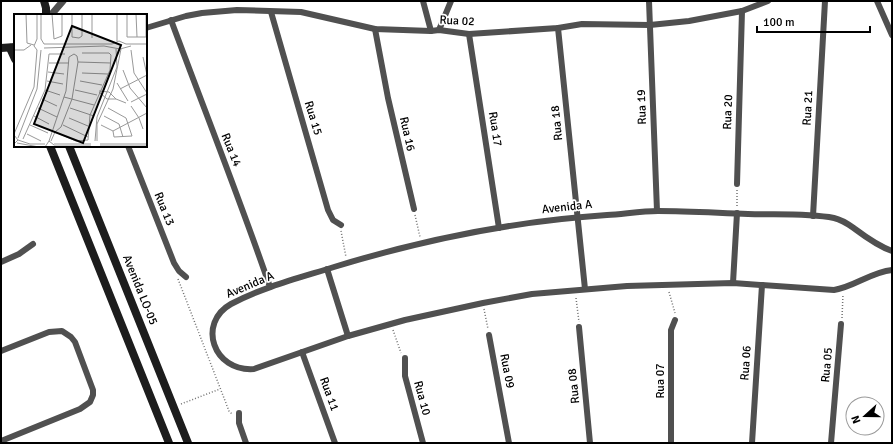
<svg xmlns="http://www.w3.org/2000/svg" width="893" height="444" viewBox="0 0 893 444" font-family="Signika,sans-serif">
  <rect width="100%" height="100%" fill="#fff"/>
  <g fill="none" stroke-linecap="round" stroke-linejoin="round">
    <!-- path -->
    <g stroke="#727272" stroke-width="1.5" stroke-dasharray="1 2" stroke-linecap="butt">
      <polyline points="737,206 737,190"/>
      <polyline points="415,215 420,237"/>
      <polyline points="341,231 346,257"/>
      <polyline points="178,279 229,411 232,414"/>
      <polyline points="669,292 675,313"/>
      <polyline points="576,298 579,322"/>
      <polyline points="484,309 488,329"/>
      <polyline points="842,318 843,294"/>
      <polyline points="393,330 401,353"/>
      <polyline points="181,404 220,389"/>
    </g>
    <!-- minor -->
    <g stroke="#505050" stroke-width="6">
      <polyline points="423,1 431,31"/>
      <polyline points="649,1 657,211"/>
      <polyline points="877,1 892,35"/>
      <polyline points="271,12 328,210 333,220 341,225"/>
      <path d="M171 20C204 109 239 197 270 287"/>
      <polyline points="146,28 186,16 202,13 237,10 301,12 375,29 431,31 439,30 469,34 558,28 582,24 650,25 689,21 742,11 768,1"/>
      <polyline points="558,28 585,289"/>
      <polyline points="375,29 388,98 414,209"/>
      <polyline points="439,30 451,1"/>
      <polyline points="469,34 499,228"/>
      <polyline points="128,146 174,263 179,271 186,277"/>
      <polyline points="737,184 742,11"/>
      <polyline points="813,216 825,1"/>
      <path d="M892 251C878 246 867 238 855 229 848 224 843 220 834 218 807 213 776 215 748 214 718 213 688 211 658 211 641 211 624 214 607 215 515 221 422 240 334 267 299 278 263 287 231 304 197 323 213 372 254 369L348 336 405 320 483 303 532 294 627 286 733 283 834 290C854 287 871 272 892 270"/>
      <polyline points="1,262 19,254 33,244"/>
      <polyline points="327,269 348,336"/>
      <polyline points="733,283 737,213"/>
      <polyline points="579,327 590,443"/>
      <polyline points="489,335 509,443"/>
      <polyline points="1,351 49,332 62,331 71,337 75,342 93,390 93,395 90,402 80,409 1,441"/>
      <polyline points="302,352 335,443"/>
      <polyline points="405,358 405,376 423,443"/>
      <polyline points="239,413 239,423 246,443"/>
      <polyline points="671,443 671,330 675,320"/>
      <polyline points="752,443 762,285"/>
      <polyline points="831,443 841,324"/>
    </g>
    <!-- tertiary -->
    <polyline stroke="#505050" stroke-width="7" points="51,15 63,1"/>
    <!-- secondary -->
    <g stroke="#1d1d1d" stroke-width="8">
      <polyline points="44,1 46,8 46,15"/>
      <polyline points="1,48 15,47"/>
      <polyline points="10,48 15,59"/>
      <polyline points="50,146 169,443"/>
      <polyline points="69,146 188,443"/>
    </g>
  </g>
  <g text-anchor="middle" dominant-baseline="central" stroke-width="3.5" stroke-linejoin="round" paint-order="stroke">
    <!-- street labels -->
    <g font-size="12" fill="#000" stroke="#fff">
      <text transform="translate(457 21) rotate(3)">Rua 02</text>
      <text transform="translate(642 107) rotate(-92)">Rua 19</text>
      <text transform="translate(808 108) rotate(-87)">Rua 21</text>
      <text transform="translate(728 112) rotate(-88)">Rua 20</text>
      <text transform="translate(313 118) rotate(73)">Rua 15</text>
      <text transform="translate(557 123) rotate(-96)">Rua 18</text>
      <text transform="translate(495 129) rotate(81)">Rua 17</text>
      <text transform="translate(407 134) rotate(77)">Rua 16</text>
      <text transform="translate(231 150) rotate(68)">Rua 14</text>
      <text transform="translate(567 207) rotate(-6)">Avenida A</text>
      <text transform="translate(164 209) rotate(68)">Rua 13</text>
      <text transform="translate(250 285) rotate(-23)">Avenida A</text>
      <text transform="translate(140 290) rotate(68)">Avenida LO-05</text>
      <text transform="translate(746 363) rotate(-86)">Rua 06</text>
      <text transform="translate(827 365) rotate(-85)">Rua 05</text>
      <text transform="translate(507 371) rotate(79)">Rua 09</text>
      <text transform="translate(660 381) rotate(-90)">Rua 07</text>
      <text transform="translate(574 386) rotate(-96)">Rua 08</text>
      <text transform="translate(329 394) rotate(70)">Rua 11</text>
      <text transform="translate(422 398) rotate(75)">Rua 10</text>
    </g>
  </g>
  <!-- overview -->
  <g transform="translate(14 14)">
    <rect width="133" height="133" fill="#fff"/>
    <path fill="none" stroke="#999" stroke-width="1" d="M12 0 13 29 20 31M23 0V25L20 32 23 36M27 0V25L30 30M38 0 40 25 48 22V0M58 0V23L65 24 68 22V0M78 0V24M113 0V23H133M122 0 123 23M132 0V23M103 27V0M30 30H98L105 27 112 30H133M30 34 90 32 106 35 117 32M0 36H10L17 31M117 36 120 59 133 79M64 48 97 49M35 49H55M109 56 116 74 133 94M34 58 50 60M68 59 94 60M33 67 49 70M66 67 88 71M103 69 114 87M106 75 133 61 129 43M31 76 46 81M61 76 83 81M85 77 95 78 102 85M85 78 93 85H102L112 89M50 83 80 91M28 85 43 92M117 88 133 80M117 92 125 104 129 115M24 94 43 103M56 94 80 102M20 102 35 110M90 102 105 110 109 123M55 104 74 112M16 111 34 119M49 111 74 123M87 111 99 117 100 123 118 122 112 104 94 94M99 117 133 99M41 118 62 127 74 126 76 101 96 56 97 41 95 39H68M0 120 20 73 23 36M13 120 27 127M0 121 4 126 0 130M4 124 23 75 27 36M9 125 31 76 35 40H51M4 126 16 130H31M35 127 52 77 55 43 60 40 63 42 64 48 58 85 47 113 41 118 37 127M81 127 83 103 103 53 102 35M83 127V110L99 75 107 35M3 129 25 133M40 130H77M86 130H133M40 132H77M86 132H133M31 133 35 127 40 131"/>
    <path fill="#000" fill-opacity="0.15" stroke="#000" stroke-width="2" d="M58 12 107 31 69 129 20 110Z"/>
    <rect width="133" height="133" fill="none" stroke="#000" stroke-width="2"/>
  </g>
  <!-- border -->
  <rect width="893" height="444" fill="none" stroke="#000000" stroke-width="4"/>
  <!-- north arrow -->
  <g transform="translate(865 416) rotate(249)"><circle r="19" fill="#ffffff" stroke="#999999"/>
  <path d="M0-3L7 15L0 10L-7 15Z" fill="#000000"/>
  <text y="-6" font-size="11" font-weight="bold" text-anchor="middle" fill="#000000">N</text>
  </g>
  <!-- scale -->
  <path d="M757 26v6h113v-6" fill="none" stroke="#000000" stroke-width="2"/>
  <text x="763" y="26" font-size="12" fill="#000000" stroke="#ffffff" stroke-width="3" paint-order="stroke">100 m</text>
</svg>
